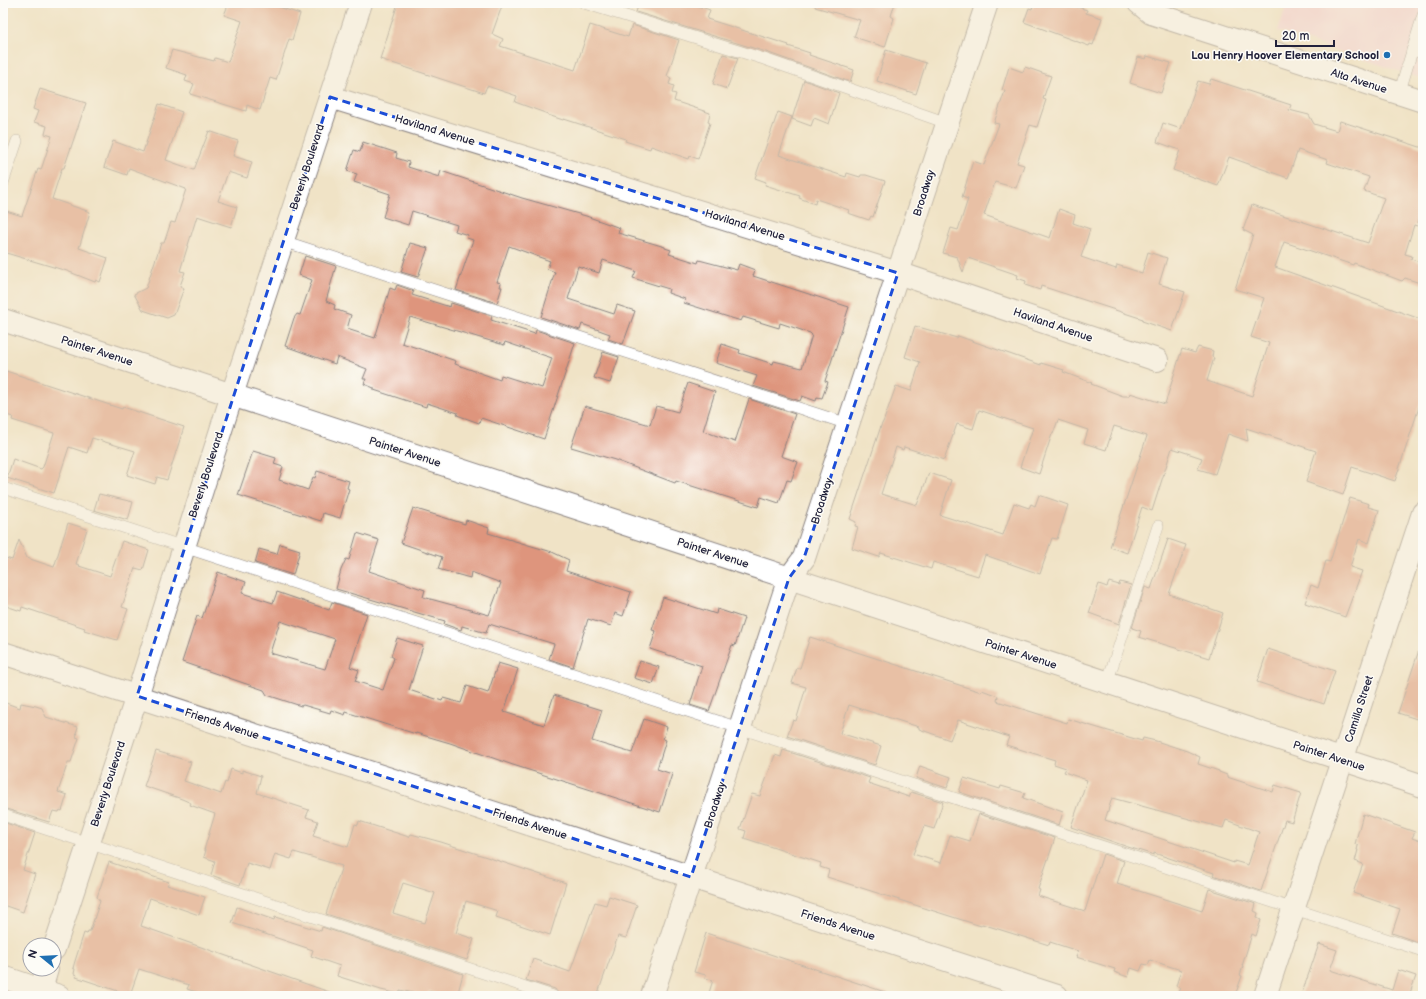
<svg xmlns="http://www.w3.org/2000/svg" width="1426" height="999" viewBox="0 0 1426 999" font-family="'Balsamiq Sans',sans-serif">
  <rect width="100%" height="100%" fill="#fdfcf7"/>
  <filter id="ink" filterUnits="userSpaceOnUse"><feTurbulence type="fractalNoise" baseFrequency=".025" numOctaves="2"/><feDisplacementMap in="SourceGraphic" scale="8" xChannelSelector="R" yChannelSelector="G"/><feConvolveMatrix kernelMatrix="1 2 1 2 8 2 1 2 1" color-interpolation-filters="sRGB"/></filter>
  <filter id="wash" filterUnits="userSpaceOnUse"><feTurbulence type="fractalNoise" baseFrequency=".012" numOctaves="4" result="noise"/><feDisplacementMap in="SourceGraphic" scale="16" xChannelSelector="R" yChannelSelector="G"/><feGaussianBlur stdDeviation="0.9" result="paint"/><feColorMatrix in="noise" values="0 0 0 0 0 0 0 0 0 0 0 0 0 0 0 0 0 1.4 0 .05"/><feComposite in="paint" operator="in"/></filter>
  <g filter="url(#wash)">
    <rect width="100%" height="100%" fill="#f0e3c6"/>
    <!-- built -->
    <polygon fill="#f6cfd8" points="1287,3 1423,3 1423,79 1278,31"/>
    <g id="blocks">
      <!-- building -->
      <g fill="#de957d" fill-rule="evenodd">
        <polygon points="229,3 277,3 276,6 300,14 292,40 289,39 276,80 270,78 260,110 247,105 246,111 190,94 194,84 185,81 187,75 166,68 172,50 214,61 215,58 228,62 242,21 224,15"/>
        <polygon points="398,3 503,3 492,34 503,39 500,46 575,70 590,25 628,37 632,25 679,40 667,76 671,78 669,84 674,86 672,93 676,94 674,101 710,113 708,122 710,123 698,159 690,156 689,159 651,146 650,149 625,141 626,139 564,119 563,120 548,115 548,114 515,102 517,96 487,86 484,93 380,59"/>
        <polygon points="639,3 688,3 710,10 707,19 789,45 788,46 810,53 809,55 854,70 850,82 766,52 636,12"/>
        <polygon points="816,3 895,3 891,16 894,18 885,47 854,37 860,20 815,7"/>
        <polygon points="1034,3 1065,3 1087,10 1086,13 1102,18 1093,45 1090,44 1089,46 1024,22 1029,8 1032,9"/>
        <polygon points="886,50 926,63 916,94 877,81"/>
        <polygon points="723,54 738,58 727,89 713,84"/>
        <polygon points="1147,56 1171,63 1161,93 1130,83 1138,57 1146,59"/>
        <polygon points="1009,67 1023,72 1025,67 1051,76 1043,99 1046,100 1037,127 1030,125 1017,163 1024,165 1016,188 995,182 984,215 1050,238 1059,209 1075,215 1073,223 1090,229 1081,257 1116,269 1117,265 1142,273 1148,252 1167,258 1159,284 1185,292 1172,331 1142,321 1143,319 1041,286 1040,290 1025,285 1026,281 1017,278 1018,275 968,258 963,272 957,257 943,253 951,228 958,230 968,199 962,197 973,161 984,165 999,124 994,123 1005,91 1002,90"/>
        <polygon points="1211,79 1291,105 1289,110 1309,115 1314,124 1337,131 1340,121 1423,148 1423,207 1417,226 1414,225 1405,254 1412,256 1411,259 1423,263 1423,284 1405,278 1402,281 1354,263 1353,265 1284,242 1275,267 1423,320 1423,395 1395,481 1352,467 1343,495 1306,482 1316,451 1246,428 1248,441 1228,434 1215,474 1198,469 1202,458 1172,448 1152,511 1142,507 1127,553 1110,547 1147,436 1114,426 1106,450 1084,443 1088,430 1058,420 1053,434 1052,434 1039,474 1020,467 1033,428 979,410 973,429 957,424 944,460 904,447 903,450 896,447 881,494 917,505 929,473 951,480 940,515 1003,535 1014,503 1029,508 1031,504 1035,506 1039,495 1068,505 1057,539 1052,538 1040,574 985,555 978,576 933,562 931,569 881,553 879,557 852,548 858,527 855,526 856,522 850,519 881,426 884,420 896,386 911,391 920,362 905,357 915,326 957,338 958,336 1041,365 1041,363 1064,370 1063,372 1092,383 1091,384 1123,396 1129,396 1130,393 1165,404 1182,349 1195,353 1198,347 1213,351 1212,357 1214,358 1207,381 1252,396 1269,343 1251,337 1264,298 1235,289 1253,235 1243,230 1252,205 1368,243 1384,198 1364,191 1369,177 1327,163 1328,160 1298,150 1288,178 1229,157 1218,186 1173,170 1180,150 1157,142 1163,123 1181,129 1198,81 1209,84"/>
        <polygon points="804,80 839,93 829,124 814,118 811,126 792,119"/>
        <polygon points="40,89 86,103 64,168 62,168 52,199 90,212 79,248 108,258 100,282 96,280 95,282 67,271 6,253 7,250 3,249 3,210 22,216 38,169 41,170 52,136 45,134 47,126 34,122 38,111 33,109"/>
        <polygon points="159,104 182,112 166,160 194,170 209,131 238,141 233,156 252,162 247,178 228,172 218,201 237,207 231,227 197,216 180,271 185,272 180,286 184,288 174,315 167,318 143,310 134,294 146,288 161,243 164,243 171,222 175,223 186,189 129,168 127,175 104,167 113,141 143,152"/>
        <polygon points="778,112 792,117 779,155 846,177 847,173 860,177 861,175 866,175 885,181 873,217 871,216 869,220 848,213 849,210 816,199 815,204 799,198 800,196 765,185 766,182 755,178"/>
        <polygon points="363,142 397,153 396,158 409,162 408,167 439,177 441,171 522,198 586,216 620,228 618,233 665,247 665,248 671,250 669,254 698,263 699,260 737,270 739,264 755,270 753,276 849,307 825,381 828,382 822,398 817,397 816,401 802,396 800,401 753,386 757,376 716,363 722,344 740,350 739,353 773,364 774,361 802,368 812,335 810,333 780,323 779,328 743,317 741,321 684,303 685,299 668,293 669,289 633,278 636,271 603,260 599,273 578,266 568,299 614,314 617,305 635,311 623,344 608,339 610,334 582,324 580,330 541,317 555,272 547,269 550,261 509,246 497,282 501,283 500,287 502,287 497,303 456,290 473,240 467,238 468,235 455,231 457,225 412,211 408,225 383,217 390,194 354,182 357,174 347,171 354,150 360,152"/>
        <polygon points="410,243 428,248 418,277 401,272"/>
        <path d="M305 256 336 266 326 301 335 305 334 309 351 315 347 329 375 338 390 288 395 290 397 285 414 291 412 295 450 307 451 303 492 316 491 320 535 334 536 330 575 343 544 439 481 418 479 423 457 415 458 413 427 403 426 407 374 390V388L364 384 366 379H363L367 369 337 357 335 364 285 346 294 318 297 314 300 315 312 280 299 275ZM410 317 504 345 505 342 552 358 542 388 501 375 500 380 455 364 456 361 402 343Z"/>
        <polygon points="603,352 619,357 610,383 594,378"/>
        <polygon points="3,370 122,409 123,407 184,427 167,480 157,477 155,484 127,475 135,451 92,438 87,453 69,447 54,493 7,478 13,459 41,469 43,467 54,433 12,420 13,417 3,414"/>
        <polygon points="688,383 715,392 703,431 735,442 749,399 795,414 781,456 798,462 791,481 787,480 779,503 761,497 758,507 676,481 675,483 615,460 571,447 585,406 650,425 656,406 678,412"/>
        <polygon points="253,451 276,458 274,464 283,467 279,480 308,490 313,477 315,478 317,471 349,481 347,488 349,489 340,518 323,513 321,521 238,495"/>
        <polygon points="99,494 133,502 128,520 94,510"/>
        <polygon points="1350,498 1369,504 1368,507 1379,510 1369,543 1359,539 1350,567 1362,571 1345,617 1305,603 1311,585 1318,588 1326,561 1330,562"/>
        <polygon points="413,508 465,524 466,520 489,528 488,533 552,552 569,560 566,571 631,592 623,616 615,613 611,626 588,619 573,667 549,659 554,644 489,624 486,633 462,626 461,630 444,624 445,621 336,589 341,570 346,559 349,560 357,533 379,540 369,571 425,590 423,597 489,615 501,583 471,572 470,578 438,569 442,557 401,543"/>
        <polygon points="68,523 87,529 76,564 80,565 79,566 110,576 122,541 149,550 143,570 135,568 122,607 128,609 117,640 84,630 85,628 22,607 21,611 3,605 3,557 12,560 19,540 27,558 54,567"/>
        <polygon points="1168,539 1186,545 1169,594 1223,613 1209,658 1139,637 1141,631 1132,628 1145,587 1151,589"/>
        <polygon points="280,544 300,550 293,575 255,563 259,549 277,554"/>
        <path d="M218 572 246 582 242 593 273 603 277 592 329 610 332 602 367 614 350 667 359 670 355 681 383 690 394 658 391 656 397 638 423 646 409 690 442 701 443 698 461 703 467 686 488 693 498 663 518 669 504 712 544 725 554 695 602 710 592 741 632 753 644 719 667 727 663 739 666 740 657 769 672 774 660 812 513 765 450 743 416 733V734L346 712 345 715 331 710 330 713 303 705 301 706 267 695 264 690 182 662 197 616 202 618ZM280 621 335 639 325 669 270 653Z"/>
        <polygon points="1109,582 1119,585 1120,582 1131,585 1119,624 1089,613 1099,584 1107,587"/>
        <polygon points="663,597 716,614 717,609 744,618 735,646 732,645 709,711 690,705 702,666 650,649 656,631 652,630"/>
        <path d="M810 637 981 692 982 690 998 696 997 701 1067 723 1068 719 1142 741 1143 738 1156 741 1187 751 1200 757 1198 764 1219 771V772L1227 775V777L1273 792 1275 785 1301 793 1292 822 1285 820 1261 891 1213 875 1214 873 1154 853V855L1128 847 1071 827 1087 780 1064 772 1066 768 1054 764 1055 760 1006 745 1009 737 958 720 950 740 919 729V727L849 705 840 733 881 746 875 765 787 736 793 720 796 721 806 687 792 683 797 668H800ZM1112 798 1223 828 1226 820 1259 832 1248 865 1234 861V863L1105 820Z"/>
        <polygon points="1420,647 1423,647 1423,721 1398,713"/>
        <polygon points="1268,649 1335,671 1324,704 1257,682"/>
        <polygon points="640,661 659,667 653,684 634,678"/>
        <polygon points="3,702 20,708 21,703 36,706 42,708 46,717 78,727 76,733 77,734 76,737 79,738 71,762 68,762 58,792 67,795 62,811 60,810 59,812 53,811 49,822 3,808"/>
        <polygon points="783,750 870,778 868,783 909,797 911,792 943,802 934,829 924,826 913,854 941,863 950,835 970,841 979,814 1055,838 1038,889 1040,890 1038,896 1085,911 1103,854 1124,861 1117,884 1202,911 1209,889 1256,904 1254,911 1258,913 1257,918 1261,920 1256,936 1252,934 1242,966 1243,966 1240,975 1242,976 1237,990 1233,996 1190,996 1178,992 1180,988 1176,986 1181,970 1150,960 1148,965 1143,964 1140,971 1131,968 1128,977 1114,972 1115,969 1076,957 1078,951 1050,942 1049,945 982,924 981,926 827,877 829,870 820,867 821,863 744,838 746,831 740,829 752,794 760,796 775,755 781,757"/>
        <path d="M156 751 191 762 184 781 221 794 225 782 227 783 231 769 242 773V770L261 776 257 793 309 810 306 817 318 821 313 836 348 847 355 824 358 825 359 821 409 837 411 834 441 842 566 883 550 935 496 917 498 911 466 901 456 933 474 939 467 960 326 914 342 866 294 852 291 859 275 854 270 870 247 863 240 885 211 875 215 861 204 857 206 850H204L215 814 190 805 191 803 182 799 144 786ZM403 883 435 893 425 923 393 913Z"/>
        <polygon points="920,766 951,777 947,788 916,778"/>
        <polygon points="964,778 1000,789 1001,786 1025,793 1023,798 1063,812 1059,825 959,792"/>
        <polygon points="1363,814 1415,832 1412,838 1423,842 1423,944 1392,933 1400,909 1353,893 1363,864 1355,861 1358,850 1357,850 1358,846 1355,844"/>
        <polygon points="3,822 35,833 23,870 35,874 23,912 3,905"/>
        <polygon points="109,862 169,882 167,885 205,897 199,915 150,898 141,926 332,993 332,996 208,996 187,989 189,985 139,969 131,992 128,991 127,994 76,977 77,975 74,974 75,969 73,968 75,961 84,933 87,934 88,931 90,931 100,901 97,897"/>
        <polygon points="609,896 637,905 626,938 618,936 597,996 560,996 555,989 526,980 533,959 570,972 595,902 606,905"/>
        <polygon points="237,907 274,920 275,917 321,931 322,927 463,974 457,996 444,996 429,991 427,996 400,990 399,994 381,990 337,976 340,966 311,956 313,950 232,923"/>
        <polygon points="706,933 888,993 888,996 708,996 713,980 705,978 706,975 694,972"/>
        <polygon points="1319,944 1337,950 1330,970 1392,990 1398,970 1416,976 1409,996 1301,996"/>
      </g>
    </g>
  </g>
  <g filter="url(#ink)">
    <use href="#blocks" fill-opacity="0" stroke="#898280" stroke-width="1"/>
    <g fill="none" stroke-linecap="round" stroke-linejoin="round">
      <!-- lane casing -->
      <g stroke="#898280" stroke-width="12">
        <g id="lane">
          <polyline points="584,3 764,59 947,123"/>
          <polyline points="1412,50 1423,53"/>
          <polyline points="1399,94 1423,15"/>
          <polyline points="3,183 17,141"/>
          <polyline points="283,241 848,424"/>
          <polyline points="3,488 1423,951"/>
          <polyline points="1107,683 1158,526"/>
          <polyline points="3,815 553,996"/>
        </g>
      </g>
      <!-- street casing -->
      <g stroke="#898280" stroke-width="24">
        <g id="street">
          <polyline points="1139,3 1151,13 1423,101"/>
          <polyline points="330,97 898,273 1157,360"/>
          <polyline points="3,320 232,395"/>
          <polyline points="789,578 804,558 987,3"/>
          <polyline points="3,653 1057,996"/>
          <polyline points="3,977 59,996"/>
          <polyline points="1265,996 1423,513"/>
        </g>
      </g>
      <!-- secondary casing -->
      <g stroke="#898280" stroke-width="24">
        <g id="secondary">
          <polyline points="232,395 1423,786"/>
          <polyline points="54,949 137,696 232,395 361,3"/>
          <polyline points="39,996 47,969"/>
          <polyline points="652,996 789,578"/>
        </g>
      </g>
      <!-- lane -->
      <use href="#lane" stroke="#fff" stroke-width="11"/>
      <!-- street -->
      <use href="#street" stroke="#fff" stroke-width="22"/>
      <!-- secondary -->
      <use href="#secondary" stroke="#fff" stroke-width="22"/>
    </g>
  </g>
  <!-- marked area -->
  <path d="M0 0H1426V999H0ZM330 97 898 273 804 558 789 578 691 877 137 696Z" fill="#f0e3c6" fill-opacity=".55" fill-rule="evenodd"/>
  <path fill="none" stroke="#1d4ed8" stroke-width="3" stroke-dasharray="8 5" stroke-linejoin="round" d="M330 97 898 273 804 558 789 578 691 877 137 696Z"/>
  <!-- markers -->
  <circle fill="#1f6fb2" stroke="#fdfcf7" stroke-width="1.5" cx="1387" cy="55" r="4"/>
  <g text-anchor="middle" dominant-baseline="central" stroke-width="3" stroke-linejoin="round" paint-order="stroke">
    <!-- poi labels -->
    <g font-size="11" font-weight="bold" fill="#22223b" stroke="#fdfcf7" text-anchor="end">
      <text x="1379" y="55">Lou Henry Hoover Elementary School</text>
    </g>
    <!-- street labels -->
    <g font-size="11" fill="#22223b" stroke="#fdfcf7">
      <text transform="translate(1359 81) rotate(18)">Alta Avenue</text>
      <text transform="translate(435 130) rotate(17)">Haviland Avenue</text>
      <text transform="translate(307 167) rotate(-72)">Beverly Boulevard</text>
      <text transform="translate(924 193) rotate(-72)">Broadway</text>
      <text transform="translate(745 225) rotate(17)">Haviland Avenue</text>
      <text transform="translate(1053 325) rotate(19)">Haviland Avenue</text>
      <text transform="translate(97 351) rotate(18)">Painter Avenue</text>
      <text transform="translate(405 452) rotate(18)">Painter Avenue</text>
      <text transform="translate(206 475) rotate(-72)">Beverly Boulevard</text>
      <text transform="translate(822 501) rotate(-72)">Broadway</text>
      <text transform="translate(713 553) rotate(18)">Painter Avenue</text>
      <text transform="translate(1021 654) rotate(18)">Painter Avenue</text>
      <text transform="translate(1359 709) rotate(-72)">Camilla Street</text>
      <text transform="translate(222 724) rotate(18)">Friends Avenue</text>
      <text transform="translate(1329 756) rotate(18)">Painter Avenue</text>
      <text transform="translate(108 784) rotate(-72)">Beverly Boulevard</text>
      <text transform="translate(715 805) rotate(-72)">Broadway</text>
      <text transform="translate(530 824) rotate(18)">Friends Avenue</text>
      <text transform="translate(838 925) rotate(18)">Friends Avenue</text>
    </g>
  </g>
  <!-- margin -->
  <rect width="1426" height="999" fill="none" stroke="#fdfcf7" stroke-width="16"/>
  <!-- north arrow -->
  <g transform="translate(42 957) rotate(288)"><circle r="19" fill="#fdfcf7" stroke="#a5a5ac"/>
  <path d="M0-3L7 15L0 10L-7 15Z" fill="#1f6fb2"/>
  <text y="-6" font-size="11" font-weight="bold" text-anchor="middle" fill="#22223b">N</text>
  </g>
  <!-- scale -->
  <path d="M1276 40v6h58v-6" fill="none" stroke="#22223b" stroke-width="2"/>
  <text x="1282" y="40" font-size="12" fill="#22223b" stroke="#fdfcf7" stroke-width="3" paint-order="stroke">20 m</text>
</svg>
